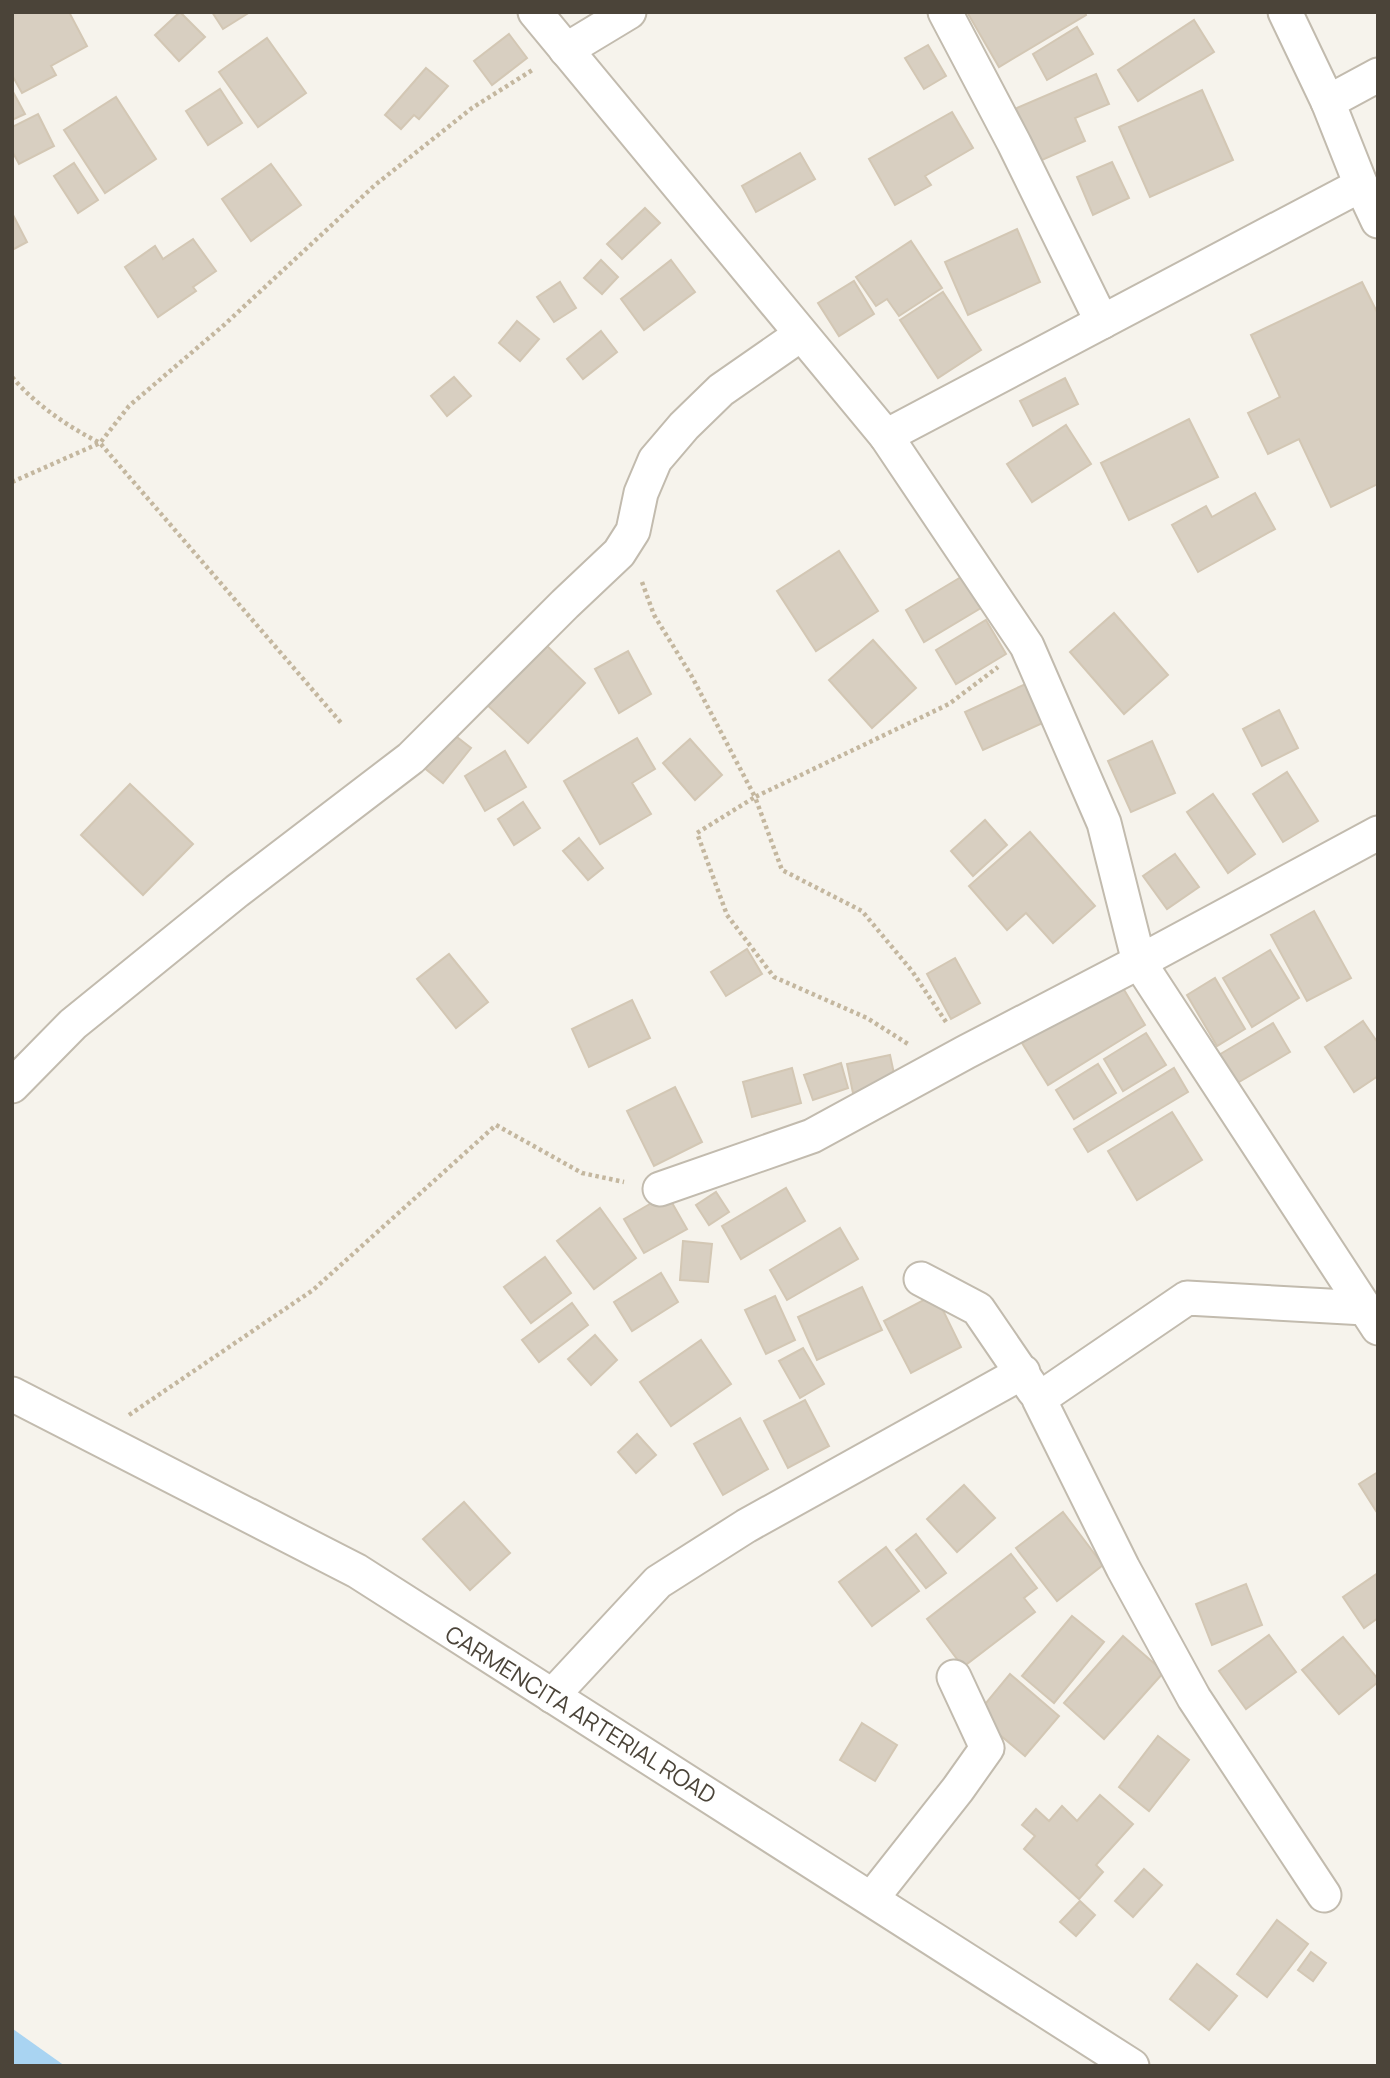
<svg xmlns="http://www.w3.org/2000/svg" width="1390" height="2078" viewBox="0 0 1390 2078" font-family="Manrope,sans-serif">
  <rect width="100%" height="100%" fill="#f6f3ec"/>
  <!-- water -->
  <polygon fill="#a9d4f2" points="12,2029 13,2029 65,2066 12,2066"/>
  <!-- building -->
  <g fill="#d8cfc1" stroke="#d3c7b4" stroke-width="2">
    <polygon points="16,12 69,12 87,46 51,66 56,75 22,93 12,75 12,14"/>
    <polygon points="180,12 205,37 179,61 155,35"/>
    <polygon points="212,12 250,12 223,29"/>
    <polygon points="967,12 1085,12 1086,15 999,67"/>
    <polygon points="1194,20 1214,52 1138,101 1118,70"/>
    <polygon points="1077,27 1093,54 1047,80 1033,54"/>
    <polygon points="509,34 527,58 492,85 474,61"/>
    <polygon points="267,38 306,93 258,127 219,72"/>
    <polygon points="928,45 946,76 924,89 905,58"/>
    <polygon points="426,68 448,86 419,119 414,115 401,129 385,115"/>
    <polygon points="1096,74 1109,104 1075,118 1085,141 1033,164 1010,111"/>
    <polygon points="220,89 242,123 208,145 186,111"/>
    <polygon points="12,90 25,114 12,120"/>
    <polygon points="1202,90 1233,160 1150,197 1119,127"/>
    <polygon points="116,97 156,159 105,193 64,130"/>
    <polygon points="952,112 973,148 925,176 931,185 895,205 869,159"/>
    <polygon points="38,114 54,146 19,164 12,151 12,127"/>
    <polygon points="800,153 815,179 756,212 742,186"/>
    <polygon points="1112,162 1129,198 1093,215 1077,177"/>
    <polygon points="74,163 98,200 78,213 54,176"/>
    <polygon points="271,164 301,205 251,241 222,199"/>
    <polygon points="645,208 660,223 622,259 607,244"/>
    <polygon points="12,213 27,242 12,250"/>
    <polygon points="1017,229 1040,282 968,315 945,262"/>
    <polygon points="193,239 216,271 193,287 196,291 158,317 125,267 155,246 163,259"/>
    <polygon points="911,241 942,288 899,316 887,299 876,306 856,277"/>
    <polygon points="601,260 618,277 602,294 584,278"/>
    <polygon points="671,260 695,292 644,330 621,299"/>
    <polygon points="854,281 874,314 839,336 818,303"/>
    <polygon points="560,282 576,308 554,322 537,297"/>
    <polygon points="1362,282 1378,314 1378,484 1331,507 1299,439 1268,454 1248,413 1280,397 1251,335"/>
    <polygon points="943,292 981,350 938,378 900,320"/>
    <polygon points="517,321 539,339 520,361 499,343"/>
    <polygon points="601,331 617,352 583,379 567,359"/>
    <polygon points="454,377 471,396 447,416 431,396"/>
    <polygon points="1065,378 1078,404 1033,426 1020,401"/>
    <polygon points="1189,419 1218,477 1129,520 1101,463"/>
    <polygon points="1066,425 1091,464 1032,502 1007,464"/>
    <polygon points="1255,493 1275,529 1198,572 1172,525 1206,506 1212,517"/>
    <polygon points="839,551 878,611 816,651 777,591"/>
    <polygon points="961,577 981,608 924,642 906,610"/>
    <polygon points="1114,613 1168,675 1124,714 1070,652"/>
    <polygon points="986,620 1006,654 956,684 936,650"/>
    <polygon points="873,640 916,688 872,728 829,680"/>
    <polygon points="542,641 585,683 528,743 484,702"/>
    <polygon points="628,651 651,694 619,713 595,669"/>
    <polygon points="1030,682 1047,721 983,750 965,712"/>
    <polygon points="1279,710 1298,748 1262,766 1243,729"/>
    <polygon points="444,727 471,748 443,783 417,762"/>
    <polygon points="637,738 655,769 632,783 651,814 600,844 564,781"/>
    <polygon points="690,739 722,775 695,800 663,763"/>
    <polygon points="1152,741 1175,793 1131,812 1108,761"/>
    <polygon points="505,751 526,787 485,811 465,776"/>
    <polygon points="1287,772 1318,821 1283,842 1253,794"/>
    <polygon points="130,784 193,844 143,895 81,835"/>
    <polygon points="1213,794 1255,854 1228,873 1187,812"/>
    <polygon points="523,802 540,828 514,845 498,819"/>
    <polygon points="985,820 1007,845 973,876 951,851"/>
    <polygon points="1030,832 1095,906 1053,943 1026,913 1007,930 969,886"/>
    <polygon points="579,838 603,868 588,880 563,851"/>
    <polygon points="1175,854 1199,887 1167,909 1143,876"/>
    <polygon points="1314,911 1351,978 1307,1001 1271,935"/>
    <polygon points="747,949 762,974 726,996 711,972"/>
    <polygon points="1270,950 1299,998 1252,1027 1223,978"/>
    <polygon points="449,954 488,1002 456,1028 417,979"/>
    <polygon points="955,958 980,1003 951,1019 927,974"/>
    <polygon points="1215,978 1245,1029 1217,1046 1187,995"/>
    <polygon points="1120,983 1145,1025 1048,1085 1022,1043"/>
    <polygon points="632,1000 650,1038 589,1067 572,1029"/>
    <polygon points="1363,1021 1378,1043 1378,1076 1354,1092 1325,1047"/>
    <polygon points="1273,1023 1290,1052 1234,1085 1217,1056"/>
    <polygon points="1146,1033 1166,1065 1123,1091 1104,1059"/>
    <polygon points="890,1055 896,1083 853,1093 847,1064"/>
    <polygon points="841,1063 848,1088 813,1100 804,1075"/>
    <polygon points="1098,1064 1116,1093 1074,1119 1056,1090"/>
    <polygon points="792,1068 801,1103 752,1117 743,1082"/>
    <polygon points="1174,1068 1188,1092 1088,1152 1074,1129"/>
    <polygon points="675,1087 702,1142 654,1166 627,1111"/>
    <polygon points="1172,1112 1202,1160 1137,1200 1108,1151"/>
    <polygon points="786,1188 805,1221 741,1259 722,1226"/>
    <polygon points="716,1192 729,1212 709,1225 696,1205"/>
    <polygon points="667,1194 687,1229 644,1253 624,1219"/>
    <polygon points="600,1208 636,1258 594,1289 557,1241"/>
    <polygon points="840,1228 858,1259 787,1300 770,1270"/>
    <polygon points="683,1241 712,1244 708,1282 680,1280"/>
    <polygon points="545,1257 571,1293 531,1323 504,1287"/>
    <polygon points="661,1273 678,1302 632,1331 614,1302"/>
    <polygon points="862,1287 882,1330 817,1360 798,1317"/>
    <polygon points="935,1294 961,1347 911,1373 884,1321"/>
    <polygon points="775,1296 795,1340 766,1354 745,1310"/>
    <polygon points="572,1303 588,1325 539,1362 522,1340"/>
    <polygon points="595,1335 617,1360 591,1385 568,1359"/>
    <polygon points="701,1340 731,1384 671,1426 640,1382"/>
    <polygon points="803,1348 824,1384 800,1398 779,1361"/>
    <polygon points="805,1400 829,1446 788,1468 764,1421"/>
    <polygon points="740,1418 768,1469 723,1495 694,1444"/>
    <polygon points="637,1434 656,1455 636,1473 618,1452"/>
    <polygon points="1378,1472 1378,1514 1359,1484"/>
    <polygon points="964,1485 995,1518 957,1552 927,1519"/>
    <polygon points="464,1502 510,1553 470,1590 423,1539"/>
    <polygon points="1063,1512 1103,1565 1057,1601 1016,1548"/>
    <polygon points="916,1534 946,1573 926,1588 896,1550"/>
    <polygon points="886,1547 919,1591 872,1626 839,1582"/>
    <polygon points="1011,1554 1037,1588 1024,1598 1035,1612 963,1667 927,1619"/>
    <polygon points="1378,1573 1378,1618 1364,1628 1343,1597"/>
    <polygon points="1246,1584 1262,1625 1212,1645 1196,1604"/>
    <polygon points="1072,1616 1104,1642 1054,1703 1022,1676"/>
    <polygon points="1269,1635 1296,1672 1246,1709 1219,1671"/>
    <polygon points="1123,1636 1164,1672 1104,1739 1064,1703"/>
    <polygon points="1343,1637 1378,1679 1378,1682 1339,1714 1302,1670"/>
    <polygon points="1010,1674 1059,1716 1025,1756 976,1715"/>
    <polygon points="862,1723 897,1745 875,1781 840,1760"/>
    <polygon points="1158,1736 1189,1760 1149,1811 1119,1787"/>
    <polygon points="1100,1795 1133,1824 1096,1865 1103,1872 1079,1899 1024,1849 1035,1836 1022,1825 1036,1809 1049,1821 1062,1806 1077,1821"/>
    <polygon points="1144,1869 1162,1885 1133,1917 1115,1901"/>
    <polygon points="1080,1901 1095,1915 1076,1936 1060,1922"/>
    <polygon points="1277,1920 1308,1944 1267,1997 1237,1974"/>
    <polygon points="1311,1952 1326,1963 1313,1981 1298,1970"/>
    <polygon points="1197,1964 1237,1996 1209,2030 1170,1999"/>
  </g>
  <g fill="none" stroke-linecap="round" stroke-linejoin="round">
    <!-- minor casing -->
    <g stroke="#c2bbae" stroke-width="37">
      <g id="minor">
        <polyline points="535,12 886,436 1027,646 1104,823 1139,962 1378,1328"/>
        <polyline points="945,12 1014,143 1102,322"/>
        <polyline points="1285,12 1328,102 1361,185 1378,221"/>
        <polyline points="566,50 629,12"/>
        <polyline points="1328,102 1378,75"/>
        <polyline points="886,436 1361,185"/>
        <polyline points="12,1086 73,1024 237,891 411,758 565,604 619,553 633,531 641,493 655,460 684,426 721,390 800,335"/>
        <polyline points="660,1189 812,1136 966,1052 1139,962 1378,833"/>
        <polyline points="921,1279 978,1309 1034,1391"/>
        <polyline points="12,1394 357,1571 1132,2066"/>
        <polyline points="552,1696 658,1582 746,1526 1023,1372"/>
        <polyline points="1324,1895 1194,1698 1123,1568 1039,1399 1187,1298 1365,1308"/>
        <polyline points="872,1898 958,1789 987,1748 954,1677"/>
      </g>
    </g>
    <!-- path -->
    <g stroke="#c4b79f" stroke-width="4.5" stroke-dasharray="3.5 3.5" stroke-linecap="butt">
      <path d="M12 377C36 405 67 426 100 443L342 724"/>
      <polyline points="12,482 100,443 129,406 224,325 375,185 472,108 534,69"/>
      <polyline points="642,582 654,615 691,675 755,797 697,833 727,915 774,977 867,1018 908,1044"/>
      <polyline points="946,1022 912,971 862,911 782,870 755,797 949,704 998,667"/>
      <polyline points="129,1415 313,1290 496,1125 582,1173 624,1182"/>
    </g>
    <!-- minor -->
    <use href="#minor" stroke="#fff" stroke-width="33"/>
  </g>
  <g text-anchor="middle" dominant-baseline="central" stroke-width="5" stroke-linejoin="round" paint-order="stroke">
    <!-- street labels -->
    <g font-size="23" fill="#4b4439" stroke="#fff">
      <text transform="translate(581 1714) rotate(32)">CARMENCITA ARTERIAL ROAD</text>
    </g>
  </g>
  <!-- border -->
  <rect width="1390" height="2078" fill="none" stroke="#4b4439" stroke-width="28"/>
</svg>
